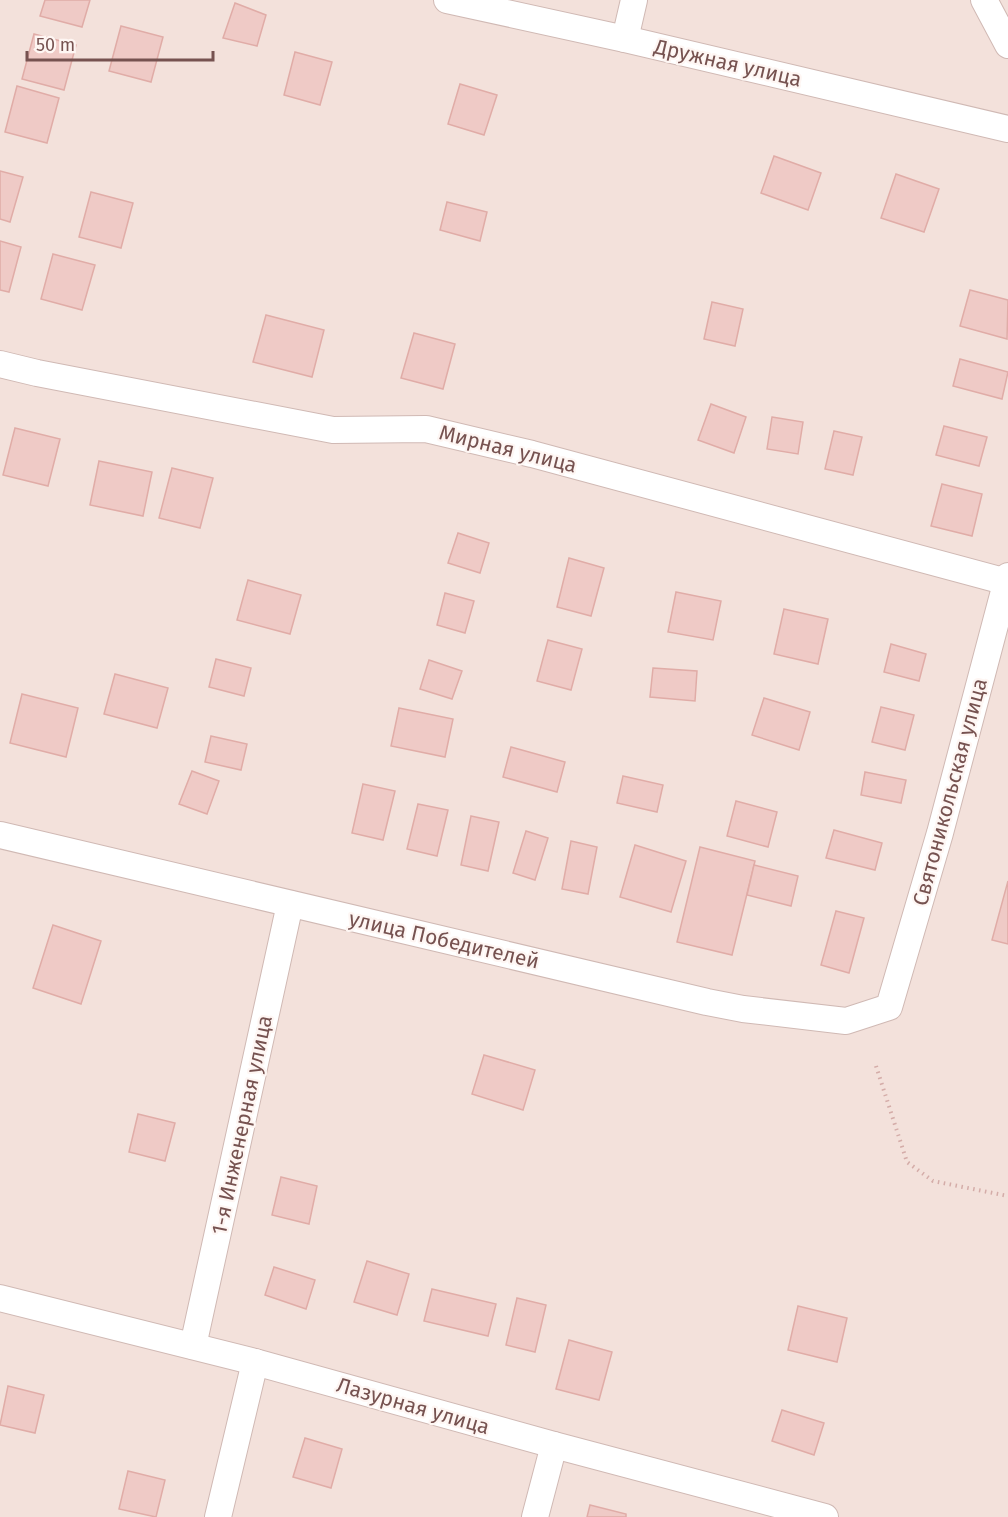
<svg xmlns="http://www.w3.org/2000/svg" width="1008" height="1517" viewBox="0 0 1008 1517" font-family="'Fira Sans',sans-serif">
  <rect width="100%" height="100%" fill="#fbf1ec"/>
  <!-- residential -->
  <rect fill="#f3e1db" x="0" y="0" width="1008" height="1517"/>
  <!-- building -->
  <g fill="#efcac6" stroke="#e0aca7" stroke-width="1.5">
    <polygon points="45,0 90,0 82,27 40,16"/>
    <polygon points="235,3 266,15 257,46 223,38"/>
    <polygon points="121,26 163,37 151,82 109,71"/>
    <polygon points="34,34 76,45 64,90 22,79"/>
    <polygon points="295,52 332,62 320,105 284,95"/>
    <polygon points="460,84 497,95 484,135 448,124"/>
    <polygon points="17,86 59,98 47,143 5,132"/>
    <polygon points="774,156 821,173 808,210 761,193"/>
    <polygon points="0,171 23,177 10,222 0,219"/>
    <polygon points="896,174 939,189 924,232 881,218"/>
    <polygon points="91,192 133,203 121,248 79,237"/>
    <polygon points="447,202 487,212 480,241 440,230"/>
    <polygon points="0,241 21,247 9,292 0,290"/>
    <polygon points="53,254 95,265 82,310 41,299"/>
    <polygon points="970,290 1008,300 1007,339 960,326"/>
    <polygon points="712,302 743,309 735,346 704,339"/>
    <polygon points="266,315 324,330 312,377 253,362"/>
    <polygon points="414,333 455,344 443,389 401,378"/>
    <polygon points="960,359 1008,372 1002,399 953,386"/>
    <polygon points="711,404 746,417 734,453 698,440"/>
    <polygon points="772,417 803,422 798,454 767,449"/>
    <polygon points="944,426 987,437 979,466 936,455"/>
    <polygon points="15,428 60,439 48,486 3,475"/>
    <polygon points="834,431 862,437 853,475 825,469"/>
    <polygon points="99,461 152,472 143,516 90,505"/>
    <polygon points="172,468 213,478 200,528 159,518"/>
    <polygon points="942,484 982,494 972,536 931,526"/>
    <polygon points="458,533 489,543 480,573 448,563"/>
    <polygon points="569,558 604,568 591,616 557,607"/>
    <polygon points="248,580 301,595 290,634 237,620"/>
    <polygon points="676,592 721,601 713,640 668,632"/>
    <polygon points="445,593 474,601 465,633 437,625"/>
    <polygon points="784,609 828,619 818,664 774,654"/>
    <polygon points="548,640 582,649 571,690 537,681"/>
    <polygon points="891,644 926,654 919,681 884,672"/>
    <polygon points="216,659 251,668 244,696 209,687"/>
    <polygon points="429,660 462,671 452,699 420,689"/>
    <polygon points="653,668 697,671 695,701 650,697"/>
    <polygon points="115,674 168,688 157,728 104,714"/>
    <polygon points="22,694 78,708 66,757 10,743"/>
    <polygon points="764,698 810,712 799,750 752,735"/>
    <polygon points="881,707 914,715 905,750 872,742"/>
    <polygon points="399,708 453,719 445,757 391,746"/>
    <polygon points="211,736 247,744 241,770 205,762"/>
    <polygon points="511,747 565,762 557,792 503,777"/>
    <polygon points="192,771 219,781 207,814 179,804"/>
    <polygon points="865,772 906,780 901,803 861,795"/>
    <polygon points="623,776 663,785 657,812 617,803"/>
    <polygon points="363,784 395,791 383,840 352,833"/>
    <polygon points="736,801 777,812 768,847 727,836"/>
    <polygon points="418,804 448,810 437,856 407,849"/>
    <polygon points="471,816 499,822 488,871 461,865"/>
    <polygon points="834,830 882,843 875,870 826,858"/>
    <polygon points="526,831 548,838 535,880 513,873"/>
    <polygon points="571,841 597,847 588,894 562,889"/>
    <polygon points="635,845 686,861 671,912 620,897"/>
    <polygon points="700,847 755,861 732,955 677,942"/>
    <polygon points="754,865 798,876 791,906 747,895"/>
    <polygon points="1008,881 1008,944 992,940"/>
    <polygon points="836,911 864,918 849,973 821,965"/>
    <polygon points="53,925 101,941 81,1004 33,988"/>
    <polygon points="484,1055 535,1070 523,1110 472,1094"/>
    <polygon points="138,1114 175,1123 165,1161 129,1152"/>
    <polygon points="281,1177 317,1186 309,1224 272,1215"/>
    <polygon points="367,1261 409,1274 397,1315 354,1302"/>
    <polygon points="274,1267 315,1280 306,1309 265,1295"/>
    <polygon points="432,1289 496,1304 488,1336 424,1321"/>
    <polygon points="517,1298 546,1305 535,1352 506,1345"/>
    <polygon points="798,1306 847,1318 837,1362 788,1350"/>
    <polygon points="569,1340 612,1352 599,1400 556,1389"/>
    <polygon points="8,1386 44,1395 35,1433 0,1425"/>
    <polygon points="782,1410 824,1423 814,1455 772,1441"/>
    <polygon points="305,1438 342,1449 331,1488 293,1477"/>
    <polygon points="128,1471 165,1480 156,1517 119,1509"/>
    <polygon points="590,1505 626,1514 626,1517 587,1517"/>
  </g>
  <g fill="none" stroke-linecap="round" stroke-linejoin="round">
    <!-- minor casing -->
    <g stroke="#d0b9b4" stroke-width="28">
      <g id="minor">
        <polyline points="447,0 625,39 1008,129"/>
        <polyline points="984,0 1008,45"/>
        <polyline points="625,39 634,0"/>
        <polyline points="0,364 37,373 333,430 426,429 532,454 1007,582"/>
        <polyline points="0,835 707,1002 743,1009 846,1021 889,1007 940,833 1008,576"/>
        <polyline points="0,1298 255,1362 554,1445 825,1517"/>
        <polyline points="193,1346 290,904"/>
        <polyline points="218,1517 255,1362"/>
        <polyline points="535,1517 554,1445"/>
      </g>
    </g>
    <!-- path -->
    <polyline stroke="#d4aca8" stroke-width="4" stroke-dasharray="1.5 4.5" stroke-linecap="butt" points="876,1066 907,1162 933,1181 1008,1196"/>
    <!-- minor -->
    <use href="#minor" stroke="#fff" stroke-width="26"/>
  </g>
  <g text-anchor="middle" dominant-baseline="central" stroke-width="4.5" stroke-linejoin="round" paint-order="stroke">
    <!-- street labels -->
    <g font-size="21" fill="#765250" stroke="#fef6f3">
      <text transform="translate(728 63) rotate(13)">Дружная улица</text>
      <text transform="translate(508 449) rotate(14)">Мирная улица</text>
      <text transform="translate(950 792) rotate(-75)">Святоникольская улица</text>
      <text transform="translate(444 940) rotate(13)">улица Победителей</text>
      <text transform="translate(242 1125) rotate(-78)">1-я Инженерная улица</text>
      <text transform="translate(413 1406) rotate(16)">Лазурная улица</text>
    </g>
  </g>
  <!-- scale -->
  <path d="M27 51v9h186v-9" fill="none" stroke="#765250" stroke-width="3"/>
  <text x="36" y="51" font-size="18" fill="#765250" stroke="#fef6f3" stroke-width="4.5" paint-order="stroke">50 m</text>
</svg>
